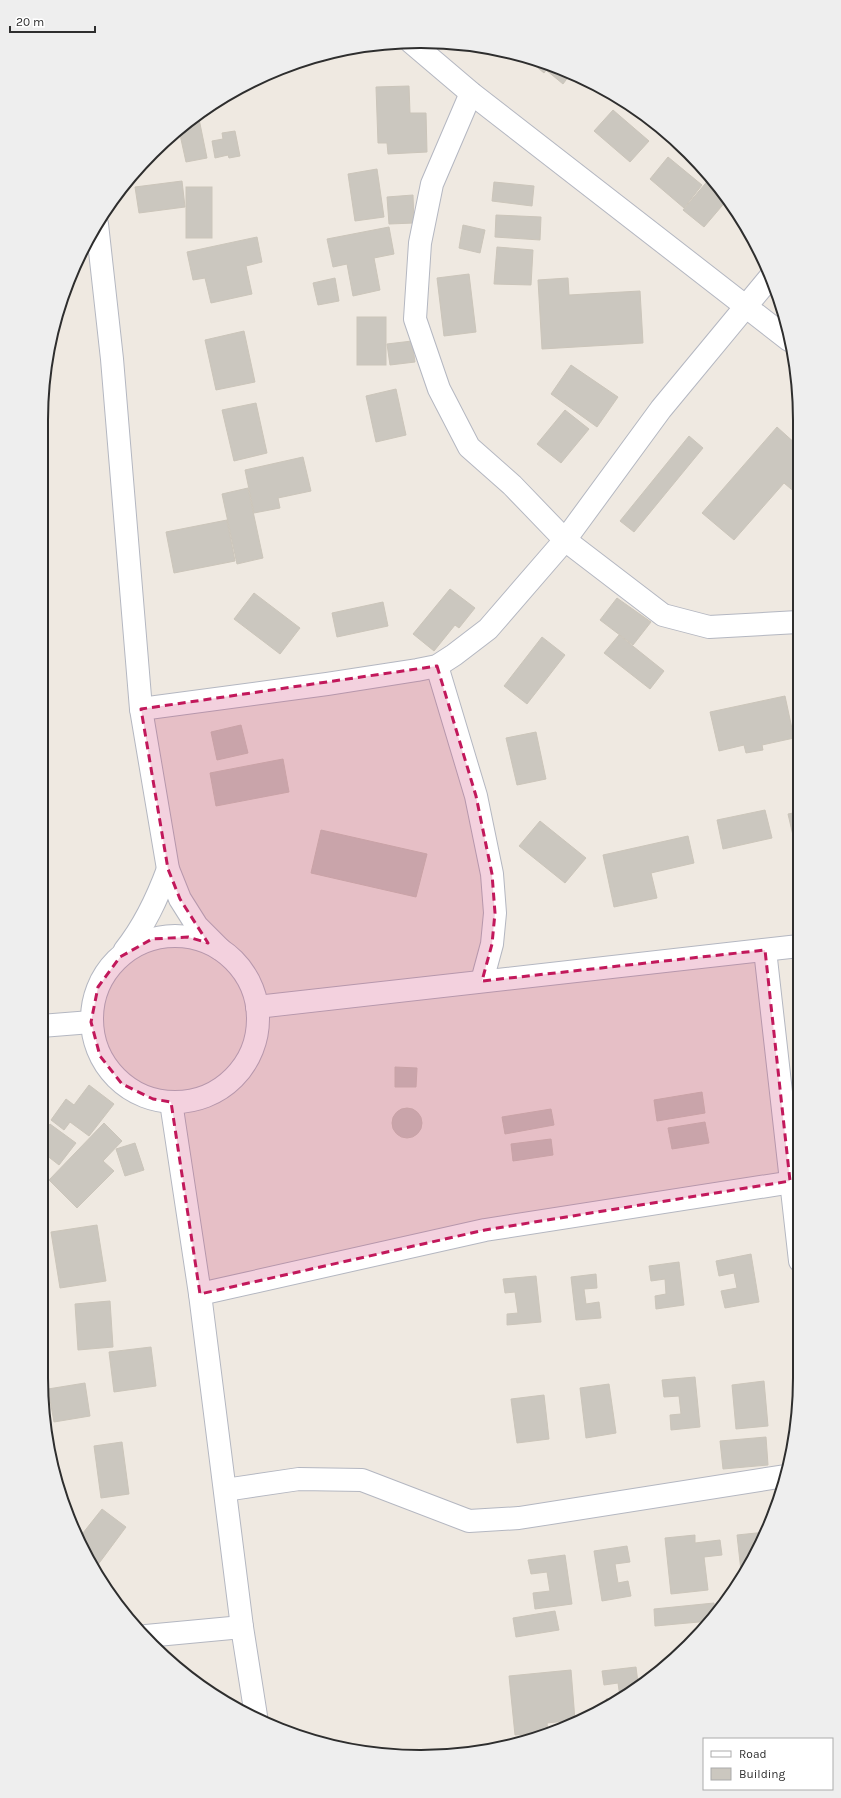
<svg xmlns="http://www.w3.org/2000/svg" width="841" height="1798" viewBox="0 0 841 1798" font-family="Karla,sans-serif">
  <rect width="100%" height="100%" fill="#efe9e1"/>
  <!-- building -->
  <g fill="#cbc7bf" stroke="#cbc5ba">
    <polygon points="330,53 323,62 317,57"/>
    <polygon points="534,60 566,70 571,73 563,84 546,70 544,73 532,63"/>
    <polygon points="409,86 410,113 426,113 427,152 388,154 387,143 378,143 376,87"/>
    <polygon points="613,110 649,141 630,162 594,131"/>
    <polygon points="198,114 207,158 186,162 179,130"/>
    <polygon points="235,131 240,156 229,158 228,155 215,158 212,141 223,139 222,133"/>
    <polygon points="668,157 702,185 684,208 650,179"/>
    <polygon points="377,169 384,217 355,221 348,174"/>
    <polygon points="710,178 721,189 727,200 704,227 683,210"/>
    <polygon points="182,181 185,207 139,213 135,187"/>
    <polygon points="494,182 534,186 532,206 492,201"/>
    <rect x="186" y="187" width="26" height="51"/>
    <polygon points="413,195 414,223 389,224 387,197"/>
    <polygon points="496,215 541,217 540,240 495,237"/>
    <polygon points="463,225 485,230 480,253 459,248"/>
    <polygon points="389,227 394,254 374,258 380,290 353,296 347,264 333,267 327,239"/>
    <polygon points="257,237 262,262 246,266 252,294 211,303 205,278 193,280 187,252"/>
    <polygon points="497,247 533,250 531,285 494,284"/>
    <polygon points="469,274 476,332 444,336 437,278"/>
    <polygon points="335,278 339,301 318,305 313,283"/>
    <polygon points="568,278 569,295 640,291 643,343 542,349 538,280"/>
    <rect x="357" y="317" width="29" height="48"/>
    <polygon points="244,331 255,382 216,390 205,340"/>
    <polygon points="412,341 415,362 390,365 387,344"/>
    <polygon points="571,365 618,397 597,427 551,394"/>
    <polygon points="396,389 406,435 376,442 366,396"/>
    <polygon points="256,403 267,453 234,461 222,410"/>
    <polygon points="565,410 589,429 561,463 537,444"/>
    <polygon points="777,427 797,445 797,494 784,483 734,540 702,513"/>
    <polygon points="689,436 703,448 634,532 620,521"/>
    <polygon points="303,457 311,491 278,498 280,508 254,513 245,470"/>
    <polygon points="248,488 263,558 237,564 222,494"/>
    <polygon points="227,520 235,561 174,573 166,532"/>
    <polygon points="450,589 475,608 459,628 455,625 434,651 413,634"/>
    <polygon points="254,593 300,628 280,654 234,619"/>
    <polygon points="617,598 651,622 633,645 600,620"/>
    <polygon points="383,602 388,626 337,637 332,613"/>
    <polygon points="619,635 664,671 650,689 604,653"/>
    <polygon points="542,637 565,655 527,704 504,686"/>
    <polygon points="785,696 794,738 762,745 763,750 746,753 744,745 719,751 710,712"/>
    <polygon points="241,725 248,753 217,760 211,732"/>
    <polygon points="536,732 546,779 517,785 506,738"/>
    <polygon points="283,759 289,792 216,806 210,773"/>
    <polygon points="765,810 772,838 723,849 717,820"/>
    <polygon points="798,812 798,843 795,844 788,814"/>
    <polygon points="540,821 586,858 565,883 519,846"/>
    <polygon points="321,830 427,854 416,897 311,873"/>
    <polygon points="688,836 694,863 651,873 657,898 614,907 603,855"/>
    <polygon points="395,1067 417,1068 416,1087 395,1087"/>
    <polygon points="89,1085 114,1104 89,1136 70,1122 64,1130 51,1120 66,1099 74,1105"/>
    <polygon points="702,1092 705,1113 657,1121 654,1100"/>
    <circle cx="407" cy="1123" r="15"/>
    <polygon points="551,1109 554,1125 505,1134 502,1117"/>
    <polygon points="705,1122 709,1143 672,1149 668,1128"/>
    <polygon points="104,1123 122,1141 103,1161 114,1171 77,1208 49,1180"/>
    <polygon points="50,1124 76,1143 59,1165 41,1151 41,1135"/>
    <polygon points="551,1139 553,1155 513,1161 511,1144"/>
    <polygon points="135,1143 144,1170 125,1176 116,1149"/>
    <polygon points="97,1225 106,1281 60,1288 51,1232"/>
    <polygon points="751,1254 759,1302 725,1308 721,1291 737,1288 734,1273 719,1276 716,1261"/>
    <polygon points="679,1262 684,1305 656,1309 655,1296 666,1294 665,1279 651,1281 649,1266"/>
    <polygon points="596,1274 597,1288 584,1289 586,1304 599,1302 601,1318 576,1320 571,1277"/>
    <polygon points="536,1276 541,1322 507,1325 507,1314 518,1313 515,1292 505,1293 503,1279"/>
    <polygon points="110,1301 113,1347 78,1350 75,1304"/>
    <polygon points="151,1347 156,1386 114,1392 109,1352"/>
    <polygon points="695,1377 700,1427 671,1430 670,1415 681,1414 679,1396 664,1397 662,1380"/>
    <polygon points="764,1381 768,1426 736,1429 732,1385"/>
    <polygon points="85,1383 90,1416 54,1422 48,1389"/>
    <polygon points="609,1384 616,1433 586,1438 580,1388"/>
    <polygon points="544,1395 549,1439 517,1443 511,1399"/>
    <polygon points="766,1437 768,1465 723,1469 720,1441"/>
    <polygon points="122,1442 129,1494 101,1498 94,1446"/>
    <polygon points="102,1509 126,1527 94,1570 79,1538"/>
    <polygon points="766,1532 741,1571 737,1535"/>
    <polygon points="695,1535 695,1543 720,1540 722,1555 704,1557 708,1590 671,1594 665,1538"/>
    <polygon points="627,1546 630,1562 615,1564 618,1583 628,1581 631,1596 602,1601 594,1551"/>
    <polygon points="565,1555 572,1604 535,1609 533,1593 550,1591 547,1572 531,1574 528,1560"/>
    <polygon points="714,1603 715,1613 710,1621 655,1626 654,1609"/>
    <polygon points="555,1611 559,1630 516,1637 513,1618"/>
    <polygon points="636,1667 638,1683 608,1707 606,1699 620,1697 618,1683 604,1685 602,1671"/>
    <polygon points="571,1670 575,1720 547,1723 548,1732 515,1735 509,1676"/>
  </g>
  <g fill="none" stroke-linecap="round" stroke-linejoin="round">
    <!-- minor casing -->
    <g stroke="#b4b7c1" stroke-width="24">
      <g id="minor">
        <polyline points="411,42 471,93 789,340"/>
        <polyline points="471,93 432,184 420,243 415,319 439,389 469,447 512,485 565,540 663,615 709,627 798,622"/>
        <polyline points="97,224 112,359 141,709 168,869 180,899 197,926 220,949"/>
        <polyline points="437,666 476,796 492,874 495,913 492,944 482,981"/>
        <polyline points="141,709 327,684 417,670 437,666 454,655 488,629 565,540 661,409 771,276"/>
        <circle cx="175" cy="1019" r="83"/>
        <path d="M125 950C145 925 157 899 168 869"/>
        <polyline points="765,950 800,1261"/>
        <polyline points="257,1007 799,946"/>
        <polyline points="41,1026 91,1022"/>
        <polyline points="171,1102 200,1294 242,1627 256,1716"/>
        <polyline points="200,1294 485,1230 799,1181"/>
        <polyline points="225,1490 299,1479 362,1480 469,1521 519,1518 785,1476"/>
        <polyline points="146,1636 242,1627"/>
      </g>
    </g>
    <!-- minor -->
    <use href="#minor" stroke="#fff" stroke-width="22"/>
  </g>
  <!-- marked area -->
  <path fill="#c2185b" fill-opacity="0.2" stroke="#c2185b" stroke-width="3" stroke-dasharray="8 5" stroke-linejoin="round" d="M437 666 476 796 492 874 495 913 492 944 482 981 765 950 790 1181 485 1230 200 1294 171 1102 153 1099 122 1084 100 1056 91 1022 98 987 120 957 152 939 188 937 208 943 180 899 168 869 141 709Z"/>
  <!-- crop -->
  <path d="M0 0H841V1798H0ZM420 48H421A372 372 0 0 1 793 420V1378A372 372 0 0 1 421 1750H420A372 372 0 0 1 48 1378V420A372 372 0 0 1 420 48Z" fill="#eee" fill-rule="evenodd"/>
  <path fill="none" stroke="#2e2e2e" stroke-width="2" d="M420 48H421A372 372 0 0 1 793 420V1378A372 372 0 0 1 421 1750H420A372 372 0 0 1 48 1378V420A372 372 0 0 1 420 48Z"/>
  <!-- legend -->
  <rect x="703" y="1738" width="130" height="52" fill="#ffffff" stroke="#ababab"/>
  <rect x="711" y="1751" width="20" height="6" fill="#ffffff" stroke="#ababab"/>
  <text x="739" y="1758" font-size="12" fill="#2e2e2e">Road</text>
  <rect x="711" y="1768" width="20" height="12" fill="#cbc7bf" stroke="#ababab"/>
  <text x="739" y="1778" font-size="12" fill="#2e2e2e">Building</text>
  <!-- scale -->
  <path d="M10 26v6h85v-6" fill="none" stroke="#2e2e2e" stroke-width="2"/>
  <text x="16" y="26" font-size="12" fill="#2e2e2e" stroke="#ffffff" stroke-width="3" paint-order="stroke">20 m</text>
</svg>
